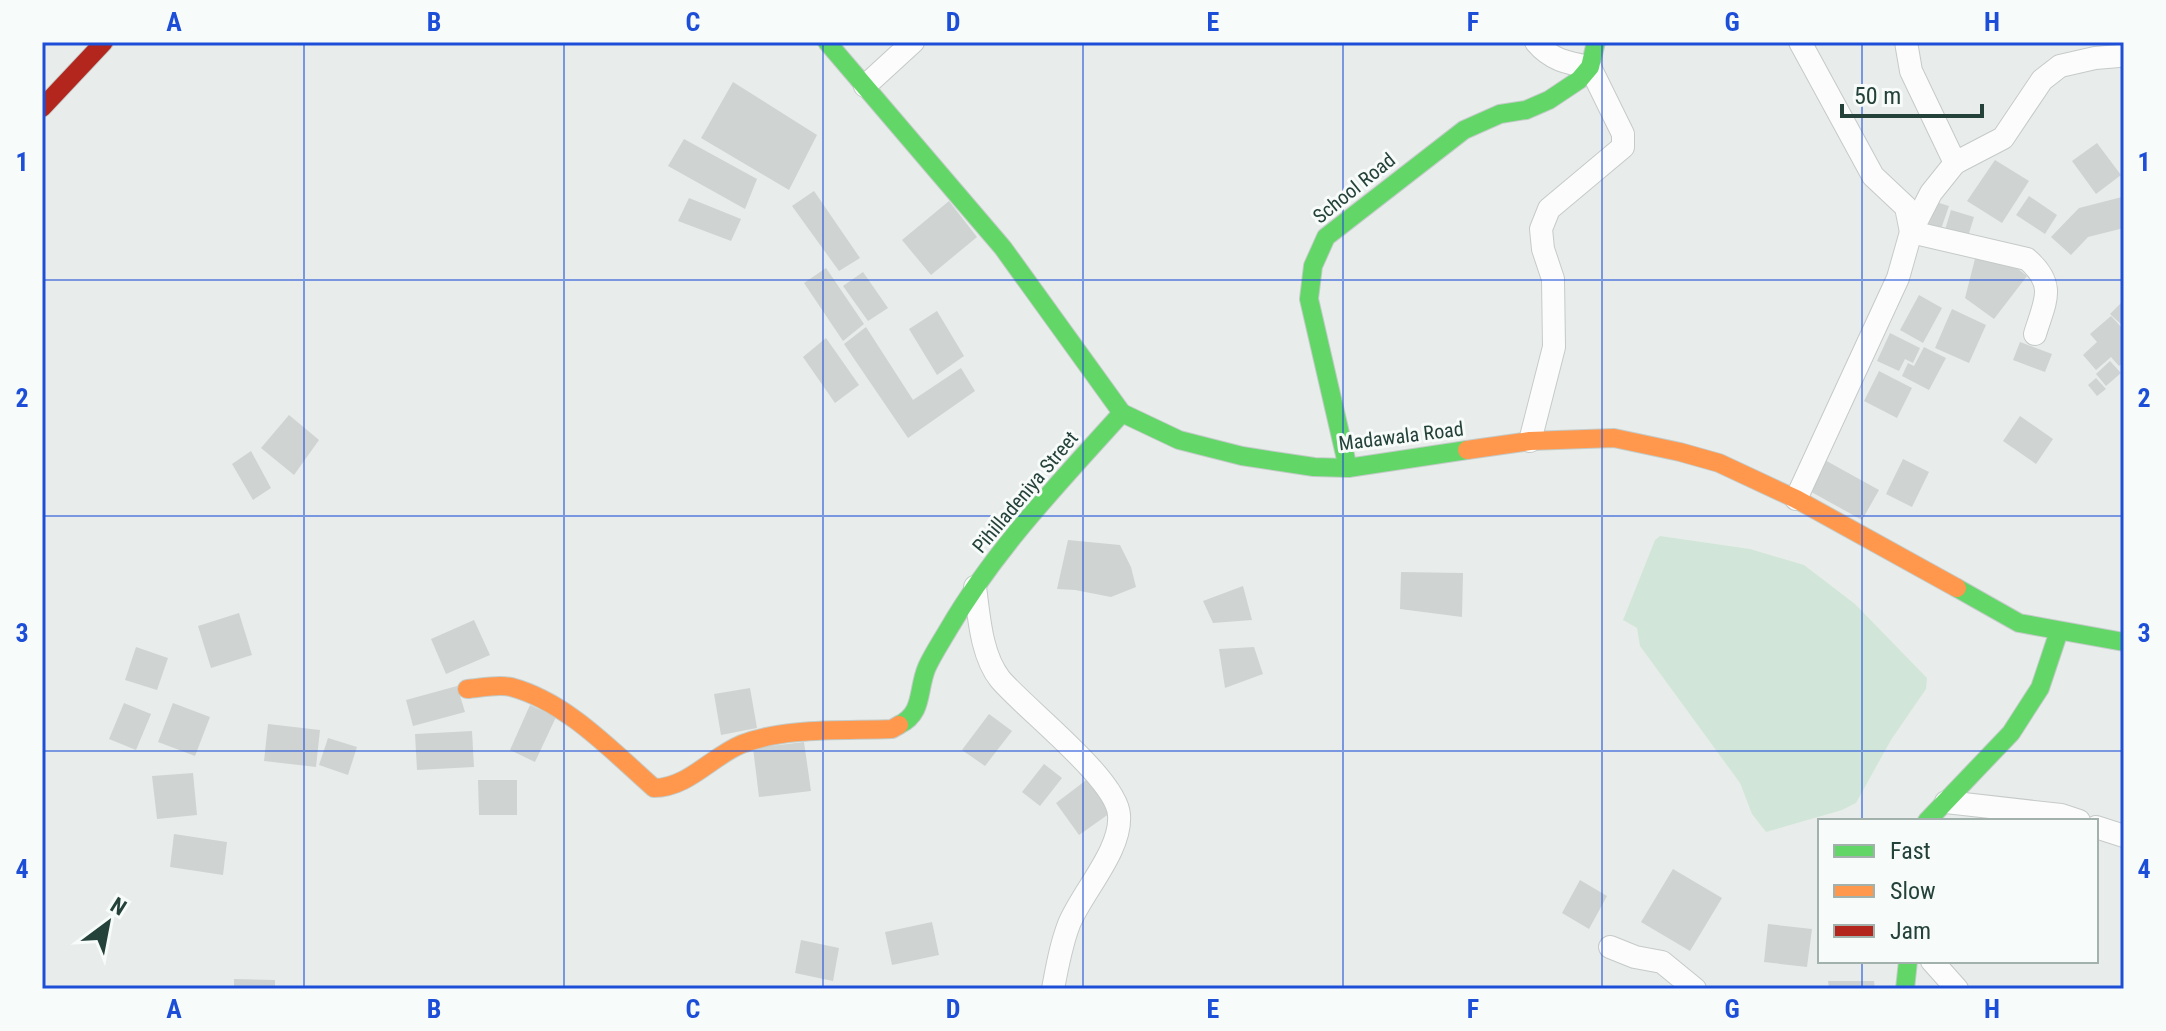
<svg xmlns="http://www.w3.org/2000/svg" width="2166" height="1031" viewBox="0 0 2166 1031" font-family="'Roboto Condensed',sans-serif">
  <rect width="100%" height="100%" fill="#e8edeb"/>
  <!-- green -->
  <polygon fill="#d1e6d8" points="1660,536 1750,549 1804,565 1855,604 1927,678 1926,689 1891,740 1856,803 1842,810 1766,832 1752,814 1740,783 1640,646 1637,628 1623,620 1655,540"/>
  <!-- building -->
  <g fill="#cfd4d2">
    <polygon points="733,82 817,135 789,190 701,138"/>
    <polygon points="684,139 757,179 745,209 668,166"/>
    <polygon points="2097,143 2121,175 2096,194 2072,161"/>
    <polygon points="1995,160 2029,181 2002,223 1967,201"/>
    <polygon points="814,191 860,258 839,271 792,206"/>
    <polygon points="2029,196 2057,215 2045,234 2016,215"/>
    <polygon points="2122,197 2124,228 2088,237 2071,255 2051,237 2079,208"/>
    <polygon points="689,198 741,219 731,241 678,221"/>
    <polygon points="949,201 977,237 931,275 902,240"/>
    <polygon points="1936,202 1949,206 1940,232 1927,227"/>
    <polygon points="1951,210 1974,217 1967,240 1944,233"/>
    <polygon points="1977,251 2013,265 2027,276 1994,319 1965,298"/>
    <polygon points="826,268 864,324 843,341 804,283"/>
    <polygon points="863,272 888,308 868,321 843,286"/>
    <polygon points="1919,295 1942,308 1923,343 1900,330"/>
    <polygon points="2124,300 2124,327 2110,314"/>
    <polygon points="1952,309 1986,325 1969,363 1935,348"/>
    <polygon points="937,311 964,356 937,375 909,329"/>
    <polygon points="2111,316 2124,330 2124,362 2119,366 2111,357 2096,370 2083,355 2097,342 2090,334"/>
    <polygon points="866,327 913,400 961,368 975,391 908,438 844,344"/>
    <polygon points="1890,333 1920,348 1913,363 1905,359 1899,371 1877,361"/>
    <polygon points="826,338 859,385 835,403 803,357"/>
    <polygon points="2020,342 2052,354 2045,372 2013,360"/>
    <polygon points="1924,347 1946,358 1929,390 1902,376 1908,363 1914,366"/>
    <polygon points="2110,361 2121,373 2106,386 2096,374"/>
    <polygon points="1879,371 1912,388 1897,418 1864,401"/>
    <polygon points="2096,378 2106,389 2097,396 2088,385"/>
    <polygon points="289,415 319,440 294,475 261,448"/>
    <polygon points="2020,416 2053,439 2036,464 2003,441"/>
    <polygon points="251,451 271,488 253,500 232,464"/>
    <polygon points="1823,459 1879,490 1862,520 1806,489"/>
    <polygon points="1903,459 1929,472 1912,507 1886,494"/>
    <polygon points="1068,540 1120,545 1131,567 1136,587 1111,597 1075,590 1057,589"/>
    <polygon points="1401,572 1463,573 1462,617 1400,609"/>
    <polygon points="1243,586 1252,620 1213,623 1203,601"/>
    <polygon points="239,613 252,655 211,668 198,626"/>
    <polygon points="474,620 490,655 446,674 431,639"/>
    <polygon points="136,647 168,658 157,690 125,680"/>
    <polygon points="1254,647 1263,674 1225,688 1219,649"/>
    <polygon points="457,686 465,712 413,726 406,700"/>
    <polygon points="750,688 757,728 721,735 714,694"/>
    <polygon points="124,703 151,714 136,750 109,739"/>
    <polygon points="173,703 210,717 195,756 158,742"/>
    <polygon points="530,705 556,717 535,762 510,750"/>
    <polygon points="989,714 1012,731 985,766 962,750"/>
    <polygon points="268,724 320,730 316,767 264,761"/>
    <polygon points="472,731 474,767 417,770 415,734"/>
    <polygon points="328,738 357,747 348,775 319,765"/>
    <polygon points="804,742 811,791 759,797 753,748"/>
    <polygon points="1044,764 1062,778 1040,806 1022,792"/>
    <polygon points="193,773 197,815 157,819 152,776"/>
    <polygon points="1089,778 1113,811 1079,835 1056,803"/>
    <polygon points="478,780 517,780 517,815 479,815"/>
    <polygon points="174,834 227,842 223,875 170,867"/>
    <polygon points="1673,869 1722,898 1690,951 1641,922"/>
    <polygon points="1580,880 1607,896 1589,929 1562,913"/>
    <polygon points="932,922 939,955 892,965 885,932"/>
    <polygon points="1768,924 1812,929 1807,967 1764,962"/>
    <polygon points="801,940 839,948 833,981 795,973"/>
    <polygon points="234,979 275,980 275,989 234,989"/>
    <polygon points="1828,981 1874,981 1875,989 1829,989"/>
  </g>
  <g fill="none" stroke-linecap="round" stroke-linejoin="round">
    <!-- street casing -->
    <g stroke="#c5cac8" stroke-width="24">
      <g id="street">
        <polyline points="1800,42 1873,176 1906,207 1911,232"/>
        <polyline points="1906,42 1911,71 1955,163"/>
        <polyline points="865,86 913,42"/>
        <path d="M1911 232 2027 259C2057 285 2045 301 2035 334"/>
        <path d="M1530 441 1554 347 1553 279 1543 249 1541 229 1549 209 1623 147V134L1590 67C1567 63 1551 60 1536 42"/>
        <polyline points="1796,499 1898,278 1911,232 1931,193 1955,163 2003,138 2042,80 2060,66 2095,58 2119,56"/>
        <path d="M975 587C979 616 981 655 1000 679 1024 708 1117 779 1119 815 1122 850 1082 892 1069 924 1061 945 1057 967 1053 989"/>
        <polyline points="1946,802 2061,815 2079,821"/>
        <polyline points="2096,827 2124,836"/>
        <polyline points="1610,947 1635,957 1662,962 1695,989"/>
        <polyline points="1932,961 1957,989"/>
      </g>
    </g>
    <!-- fast casing -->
    <g stroke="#c3cbc8" stroke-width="20">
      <g id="fast">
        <polyline points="827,42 1003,248 1122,413 1179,440 1242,456 1314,467 1348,468 1467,450"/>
        <polyline points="1348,468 1309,299 1313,266 1326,237 1464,130 1500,114 1526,110 1549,100 1579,80 1590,67 1596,42"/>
        <polyline points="1957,588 2019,623 2124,642"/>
        <path d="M899 725C924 713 917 690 927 667 933 654 941 642 948 630 995 549 1060 482 1122 413"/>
        <polyline points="1927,821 2011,733 2040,688 2059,631"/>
        <polyline points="1905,989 1908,961"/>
      </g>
    </g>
    <!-- slow casing -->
    <g stroke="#c3cbc8" stroke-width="20">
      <g id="slow">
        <polyline points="1467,450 1530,441 1614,438 1680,452 1719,463 1796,499 1957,588"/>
        <path d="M467 689C480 688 498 684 511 687 567 702 612 751 654 788 688 788 712 756 742 744 786 727 845 731 892 729L899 725"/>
      </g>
    </g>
    <!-- jam casing -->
    <g stroke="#c3cbc8" stroke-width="20">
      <polyline id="jam" points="42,108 104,42"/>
    </g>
    <!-- street -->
    <use href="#street" stroke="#fcfcfc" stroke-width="22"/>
    <!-- fast -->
    <use href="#fast" stroke="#63d668" stroke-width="18"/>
    <!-- slow -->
    <use href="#slow" stroke="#ff974d" stroke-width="18"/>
    <!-- jam -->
    <use href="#jam" stroke="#b3261e" stroke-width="18"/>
  </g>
  <!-- grid -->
  <path fill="none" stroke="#1d4ed8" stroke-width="2" stroke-opacity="0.55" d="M304 42V989M564 42V989M823 42V989M1083 42V989M1343 42V989M1602 42V989M1862 42V821M42 280H2124M42 516H2124M42 751H2124M1862 961V989"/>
  <g text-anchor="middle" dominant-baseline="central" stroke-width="6" stroke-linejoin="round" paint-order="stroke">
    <!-- street labels -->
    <g font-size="20" fill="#24423a" stroke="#f7fbf9">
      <text transform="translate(1354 188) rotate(-39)">School Road</text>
      <text transform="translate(1401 436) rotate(-7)">Madawala Road</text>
      <text transform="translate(1025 492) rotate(-50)">Pihilladeniya Street</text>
    </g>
  </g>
  <!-- border -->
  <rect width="2166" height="1031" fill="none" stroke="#f7fbf9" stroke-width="88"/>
  <!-- legend -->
  <rect x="1818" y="819" width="280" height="144" fill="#f7fbf9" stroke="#a3b1ad" stroke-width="2"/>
  <rect x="1834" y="845" width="40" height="12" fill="#63d668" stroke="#a3b1ad" stroke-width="2"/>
  <text x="1890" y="859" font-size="24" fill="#24423a">Fast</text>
  <rect x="1834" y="885" width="40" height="12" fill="#ff974d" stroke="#a3b1ad" stroke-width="2"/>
  <text x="1890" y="899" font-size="24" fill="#24423a">Slow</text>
  <rect x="1834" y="925" width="40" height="12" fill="#b3261e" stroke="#a3b1ad" stroke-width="2"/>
  <text x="1890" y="939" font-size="24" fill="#24423a">Jam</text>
  <!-- north arrow -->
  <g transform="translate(108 923) rotate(32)" stroke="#f7fbf9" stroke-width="6" paint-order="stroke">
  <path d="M0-6L14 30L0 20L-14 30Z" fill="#24423a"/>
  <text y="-12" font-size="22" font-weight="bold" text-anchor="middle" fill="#24423a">N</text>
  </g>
  <!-- scale -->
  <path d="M1842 104v12h140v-12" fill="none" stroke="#24423a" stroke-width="4"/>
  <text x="1854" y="104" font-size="24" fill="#24423a" stroke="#f7fbf9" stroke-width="6" paint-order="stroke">50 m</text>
  <rect x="44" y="44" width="2078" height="943" fill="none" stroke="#1d4ed8" stroke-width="3"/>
  <g font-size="26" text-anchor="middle" font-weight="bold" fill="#1d4ed8">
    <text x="174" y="31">A</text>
    <text x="434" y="31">B</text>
    <text x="693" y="31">C</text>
    <text x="953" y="31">D</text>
    <text x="1213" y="31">E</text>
    <text x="1473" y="31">F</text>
    <text x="1732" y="31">G</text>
    <text x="1992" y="31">H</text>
    <text x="22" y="171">1</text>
    <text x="2144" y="171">1</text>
    <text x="22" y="407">2</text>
    <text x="2144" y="407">2</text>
    <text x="22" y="642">3</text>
    <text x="2144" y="642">3</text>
    <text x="22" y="878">4</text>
    <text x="2144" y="878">4</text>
    <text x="174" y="1018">A</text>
    <text x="434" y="1018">B</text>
    <text x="693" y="1018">C</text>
    <text x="953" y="1018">D</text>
    <text x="1213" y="1018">E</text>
    <text x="1473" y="1018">F</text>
    <text x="1732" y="1018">G</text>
    <text x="1992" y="1018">H</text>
  </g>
</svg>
